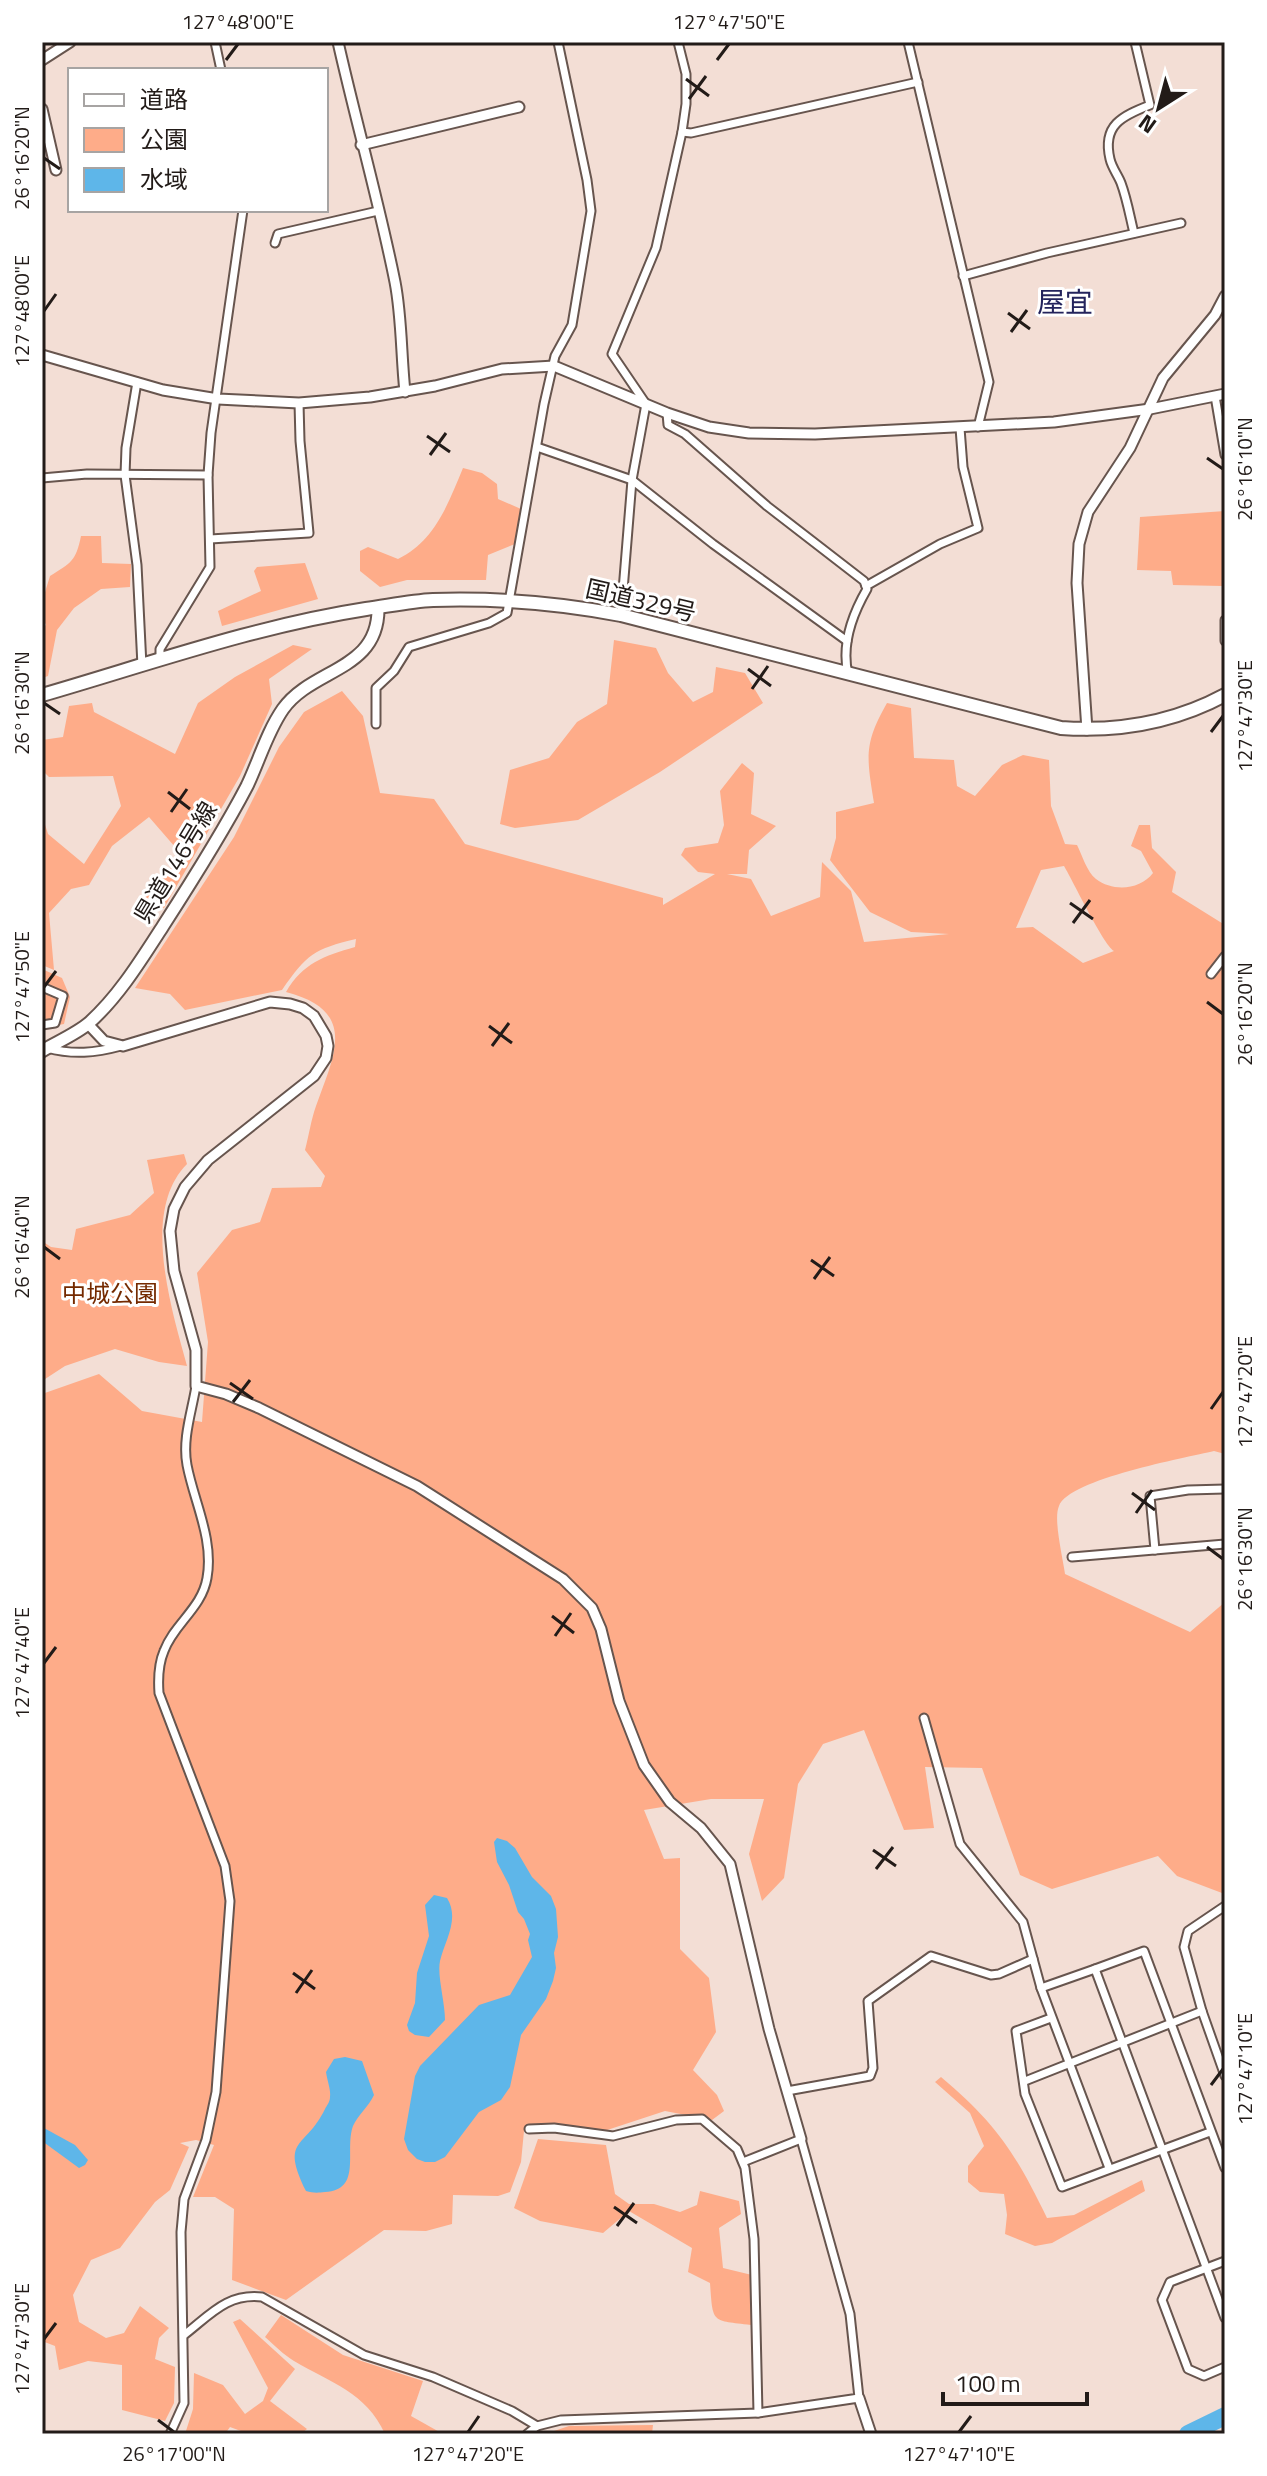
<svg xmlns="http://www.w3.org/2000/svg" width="1267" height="2476" viewBox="0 0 1267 2476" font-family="'Titillium Web','Noto Sans JP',sans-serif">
  <rect width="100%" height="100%" fill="#f3ded5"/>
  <!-- green -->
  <g fill="#feac89" fill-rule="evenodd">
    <path d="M463 468 482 473 497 484 498 499 521 509 515 544 488 555 486 580H407L380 587 360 571V551L368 547 398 559C435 541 448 504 463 468Z"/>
    <polygon points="1225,511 1223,586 1173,585 1171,571 1137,570 1140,517"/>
    <path d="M81 536H101L102 563 131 564 130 587 101 589 74 608 57 630 48 676 42 678V628L46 625C38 609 45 593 50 576 71 563 76 561 81 536Z"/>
    <polygon points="305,563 318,599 222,626 218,611 261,591 254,571 257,567"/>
    <polygon points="614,640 656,648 668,673 693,702 713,692 716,667 745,673 763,703 660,772 578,820 515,828 500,824 510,770 549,758 577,722 607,704"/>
    <polygon points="293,645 312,649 269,679 272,704 240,776 164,908 142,901 182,855 149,817 112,846 89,885 71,889 49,913 54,970 42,965 42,815 48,834 84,864 121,806 113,776 49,777 42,770 42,740 63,737 69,706 92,703 94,712 175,754 198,703 235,677"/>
    <path d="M342 691 363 716 380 793 434 799 465 844 663 898V905L715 874 698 872 681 855 685 848 718 843 724 825 720 791 742 763 754 773 751 814 776 826 749 850 747 874H727L751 879 771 916 820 897 822 862 851 891 864 942 949 934 911 932 870 912 830 860 836 838V812L874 803C867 758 863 745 887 703L911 708 914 758 954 760 957 786 975 796 1002 765 1023 755 1049 760 1051 806 1065 844 1077 845C1082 855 1087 872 1096 879 1113 892 1140 890 1153 873L1141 851 1131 846 1139 825H1150L1152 848 1176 872 1172 892 1225 925V1454L1214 1451C1185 1458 1069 1479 1059 1506 1053 1519 1063 1558 1065 1574L1190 1632 1225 1602V1890L1222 1893 1177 1876 1158 1856 1052 1889 1020 1875 982 1768 925 1767 934 1828 904 1830 864 1730 823 1744 798 1784 784 1878 762 1901 749 1854 764 1799H711L644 1810 664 1859 680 1858V1949L709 1978 716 2032 693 2070 717 2095 724 2111 712 2120 665 2111 595 2134 524 2131 521 2162 510 2192 498 2196 453 2195 452 2224 426 2231 384 2230 286 2300 232 2280 234 2209 215 2197H193L214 2145 196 2140 180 2143 189 2147 170 2190 155 2202 120 2248 91 2260 73 2295 79 2322 106 2338 124 2333 140 2306 169 2328 159 2338 155 2359 175 2367 174 2403 165 2421 122 2410V2365L88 2361 59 2370 55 2346 42 2341V1394L99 1374 142 1411 202 1422 208 1342 197 1273 232 1230 260 1222 272 1188 321 1187 325 1176 305 1150C309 1135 311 1120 316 1106 334 1055 359 1011 286 992 303 963 324 956 355 947L356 939C314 949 307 954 282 990L185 1010 170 994 135 988 234 837 279 747 304 712ZM1064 866C1074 883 1103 944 1114 951L1083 963 1033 927 1016 928 1041 870Z"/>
    <polygon points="42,969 62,978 70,997 64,1024 42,1028"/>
    <path d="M184 1154 187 1164C140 1211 172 1310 187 1366L159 1362 115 1349 65 1366 42 1381V1241L51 1247 72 1250 76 1229 130 1215 154 1193 147 1160Z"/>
    <path d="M941 2077C996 2123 1016 2154 1047 2218L1074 2215 1142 2180 1145 2191 1052 2243 1035 2246 1005 2234 1007 2215 1004 2194 980 2192 968 2182V2166L984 2146 970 2113 935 2082Z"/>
    <path d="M538 2139 606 2145 615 2194 629 2204H654L680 2212 697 2205 700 2191 739 2201 741 2214 719 2228 723 2268 752 2275 751 2325C711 2320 713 2324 710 2283L688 2272 692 2248 629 2211 603 2233 540 2221 514 2208Z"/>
    <path d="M281 2315 343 2355 423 2381 411 2416 443 2434H385C366 2392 331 2383 294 2361 284 2355 274 2345 265 2337Z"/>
    <polygon points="240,2319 295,2369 270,2401 307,2429 301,2434 249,2434 230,2427 225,2434 185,2434 193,2409 194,2373 223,2385 245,2414 263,2401 268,2388 233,2322"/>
    <polygon points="653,2425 652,2434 545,2434 569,2426"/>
  </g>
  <!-- water -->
  <g fill="#5eb6e9">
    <polygon points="497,1838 507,1841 515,1848 532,1877 551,1896 556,1909 558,1937 554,1953 556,1968 553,1981 546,1999 521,2035 510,2087 501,2100 479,2112 445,2157 435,2162 425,2162 417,2159 408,2150 404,2139 415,2076 420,2066 479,2005 510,1995 532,1957 528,1940 530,1934 524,1919 518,1912 509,1885 497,1862 494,1842"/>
    <path d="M434 1895 447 1898C460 1919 445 1940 440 1961 437 1976 445 2002 445 2020L429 2037 415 2035 409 2031 407 2025 415 2003 417 1973 429 1936 425 1905Z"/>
    <path d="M345 2057 362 2061 374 2095C369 2106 358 2115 353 2126 344 2150 363 2190 325 2192 317 2193 313 2193 306 2191 280 2137 305 2150 325 2109 327 2105 330 2102 330 2097 331 2090 327 2080 326 2072L334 2059Z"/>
    <polygon points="44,2128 75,2145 88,2160 85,2165 79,2168 42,2141 42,2129"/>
  </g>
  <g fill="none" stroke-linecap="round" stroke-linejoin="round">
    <!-- river -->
    <polyline stroke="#5eb6e9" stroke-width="18" points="1188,2434 1225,2416"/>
    <!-- minor casing -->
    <g stroke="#67554e" stroke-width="11">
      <g id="minor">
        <polyline points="215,42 221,70"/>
        <polyline points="908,42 989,382 978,427"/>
        <polyline points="682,132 691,133 918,82"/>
        <path d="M1134 233C1130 217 1127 199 1121 183 1118 175 1112 168 1110 159 1102 125 1122 116 1150 105L1135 42"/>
        <polyline points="275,243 278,234 378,211"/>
        <polyline points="963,276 1047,253 1181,223"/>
        <polyline points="137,382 126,448 125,475 137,565 142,666"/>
        <polyline points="1215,396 1225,455"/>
        <path d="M667 413 668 425 685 434 767 506 864 581 867 589C852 615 841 644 848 674"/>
        <polyline points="537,447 632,480 713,544 847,641"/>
        <polyline points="42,478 87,474 208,475"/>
        <polyline points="210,539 309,533 300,441 299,403"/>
        <polyline points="866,586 940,544 978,528 963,467 960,428"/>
        <polyline points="621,615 632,480 646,404 612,354 656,248 682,132 686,104 686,74 678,42"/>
        <polyline points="1225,620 1225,641"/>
        <polyline points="160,659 160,649 210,567 208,475 211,433 243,210"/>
        <polyline points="376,724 376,688 394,671 409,647 489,623 507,613 544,404 555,356 572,325 591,211 587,180 558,42"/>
        <polyline points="1211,974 1225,956"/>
        <polyline points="42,987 63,996 55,1023 42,1025"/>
        <path d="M47 1048C73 1055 95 1053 121 1046"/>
        <polyline points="1155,1550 1150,1496 1188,1490 1225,1489"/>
        <polyline points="1072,1557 1225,1544"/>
        <polyline points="924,1718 960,1844 1023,1922 1041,1988 1095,1969 1225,2318"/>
        <polyline points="1225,1906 1188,1931 1184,1947 1202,2011 1225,2076"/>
        <polyline points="1095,1969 1144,1951 1225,2168"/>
        <polyline points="1041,1988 1109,2168"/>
        <polyline points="1051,2018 1016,2031 1025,2094 1062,2187 1210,2132"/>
        <polyline points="1025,2081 1202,2011"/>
        <polyline points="787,2091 870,2076 873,2068 868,2001 931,1956 991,1975 999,1974 1033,1959"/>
        <polyline points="529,2129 554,2128 613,2136 676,2120 702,2119 737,2149 745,2168 754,2239 758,2413"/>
        <polyline points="1225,2261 1170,2282 1162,2300 1188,2369 1204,2376 1225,2367"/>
        <path d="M184 2335C210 2315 227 2293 262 2297L364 2355 433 2377 512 2411 537 2426"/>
        <path d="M170 2434 184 2403 181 2232 184 2199 206 2140 216 2092 230 1901 225 1866 159 1693C158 1679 158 1665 164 1651 174 1624 202 1608 207 1578 214 1539 194 1502 187 1465 182 1439 192 1411 196 1386"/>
        <polyline points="527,2434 537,2426 561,2420 758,2413 859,2398 850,2314 801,2139 743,2162"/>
      </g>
    </g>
    <!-- tertiary casing -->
    <g stroke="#67554e" stroke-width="13">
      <g id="tertiary">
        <path d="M338 42C356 122 379 202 395 282 402 318 401 355 405 392"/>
        <polyline points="42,60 70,42"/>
        <polyline points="42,109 56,170"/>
        <polyline points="361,145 519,107"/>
        <polyline points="42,355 163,390 218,399 299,403 370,397 435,386 502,369 554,366 667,413 709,427 749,433 815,434 1054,422 1150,409 1225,394"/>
        <polyline points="1087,730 1077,583 1079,544 1088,512 1130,448 1163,378 1215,315 1225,296"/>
        <polyline points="88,1024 104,1041 123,1046 270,1002 290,1004 303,1008 314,1016 326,1036 328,1046 326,1058 314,1076 208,1160 185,1187 174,1209 170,1231 174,1271 196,1350 196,1386 226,1394 259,1408 417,1486 563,1579 592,1608 601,1629 619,1701 644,1765 670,1802 701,1828 730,1864 769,2029 801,2139"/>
        <polyline points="859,2398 871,2434"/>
      </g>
    </g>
    <!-- secondary casing -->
    <g stroke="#67554e" stroke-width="15">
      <path id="secondary" d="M42 1051C57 1042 76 1034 89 1023 119 996 141 960 163 926 192 881 222 834 247 786 259 761 267 732 283 709 312 668 379 671 378 608"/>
    </g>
    <!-- trunk casing -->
    <g stroke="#67554e" stroke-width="16">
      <path id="trunk" d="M42 695C149 664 256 626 366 609 388 606 411 601 433 600 497 598 559 603 621 615L1061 728C1119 732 1173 723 1225 695"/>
    </g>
    <!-- minor -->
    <use href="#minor" stroke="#fff" stroke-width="7"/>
    <!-- tertiary -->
    <use href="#tertiary" stroke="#fff" stroke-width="9"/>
    <!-- secondary -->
    <use href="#secondary" stroke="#fff" stroke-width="11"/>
    <!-- trunk -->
    <use href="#trunk" stroke="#fff" stroke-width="12"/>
  </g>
  <!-- ticks -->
  <path fill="none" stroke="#221b18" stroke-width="3" d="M226 60 238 44M717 60 729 44M686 79 709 96M689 99 706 76M44 158 60 169M44 311 56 294M1008 313 1030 329M1011 332 1027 310M427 436 450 452M430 455 446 433M1207 458 1223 469M748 669 771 686M752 689 768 666M44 703 60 714M1211 732 1223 716M168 792 190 809M171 812 187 789M1070 903 1093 919M1073 923 1090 900M44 987 56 971M1207 1002 1223 1014M489 1026 512 1043M492 1046 509 1023M44 1247 60 1259M811 1260 834 1276M814 1279 830 1257M230 1383 253 1399M233 1402 250 1380M1211 1409 1223 1392M1132 1493 1155 1510M1136 1513 1152 1490M1207 1547 1223 1559M552 1616 574 1633M555 1636 571 1613M44 1663 56 1647M873 1850 896 1866M876 1869 893 1847M293 1973 315 1989M296 1993 312 1970M1211 2085 1223 2069M614 2207 637 2223M617 2226 634 2203M44 2339 56 2323M158 2420 174 2432M468 2432 479 2416M959 2432 971 2416"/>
  <g text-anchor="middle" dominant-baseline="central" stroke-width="6" stroke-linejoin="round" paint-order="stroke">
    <!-- street labels -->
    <g font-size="24" fill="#221b18" stroke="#fff">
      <text transform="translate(641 600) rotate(13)">国道329号</text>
      <text transform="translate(175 862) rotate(-59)">県道146号線</text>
    </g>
    <!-- park labels -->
    <g font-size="24" fill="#742a00" stroke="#fff">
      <text x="110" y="1293">中城公園</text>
    </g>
    <!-- quarter labels -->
    <g font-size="28" fill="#23235c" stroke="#fff">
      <text x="1065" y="301">屋宜</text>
    </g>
  </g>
  <!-- border -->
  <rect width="1267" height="2476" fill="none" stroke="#ffffff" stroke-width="88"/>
  <!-- legend -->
  <rect x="68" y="68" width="260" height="144" fill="#ffffff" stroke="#a7a4a3" stroke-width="2"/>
  <rect x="84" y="94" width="40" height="12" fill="#ffffff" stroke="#a7a4a3" stroke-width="2"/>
  <text x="140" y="108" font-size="24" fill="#221b18">道路</text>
  <rect x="84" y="128" width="40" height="24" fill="#feac89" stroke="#a7a4a3" stroke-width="2"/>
  <text x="140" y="148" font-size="24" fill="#221b18">公園</text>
  <rect x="84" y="168" width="40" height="24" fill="#5eb6e9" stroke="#a7a4a3" stroke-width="2"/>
  <text x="140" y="188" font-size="24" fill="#221b18">水域</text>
  <!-- north arrow -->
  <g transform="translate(1159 108) rotate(216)" stroke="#ffffff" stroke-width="6" paint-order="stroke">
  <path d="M0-6L14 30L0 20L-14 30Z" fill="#221b18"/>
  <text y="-12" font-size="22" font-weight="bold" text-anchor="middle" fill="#221b18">N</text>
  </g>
  <!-- scale -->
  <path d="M943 2392v12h144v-12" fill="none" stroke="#221b18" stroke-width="4"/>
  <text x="955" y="2392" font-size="24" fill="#221b18" stroke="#ffffff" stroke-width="6" paint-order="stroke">100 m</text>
  <rect x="44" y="44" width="1179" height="2388" fill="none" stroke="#221b18" stroke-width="3"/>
  <g font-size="20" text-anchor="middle" fill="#221b18">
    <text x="238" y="29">127°48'00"E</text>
    <text x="729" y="29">127°47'50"E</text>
    <text transform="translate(22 158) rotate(-90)" y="7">26°16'20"N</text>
    <text transform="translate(22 311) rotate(-90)" y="7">127°48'00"E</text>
    <text transform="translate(1245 469) rotate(-90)" y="7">26°16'10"N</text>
    <text transform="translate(22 703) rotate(-90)" y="7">26°16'30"N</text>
    <text transform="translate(1245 716) rotate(-90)" y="7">127°47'30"E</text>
    <text transform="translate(22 987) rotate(-90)" y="7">127°47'50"E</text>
    <text transform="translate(1245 1014) rotate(-90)" y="7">26°16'20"N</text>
    <text transform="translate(22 1247) rotate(-90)" y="7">26°16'40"N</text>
    <text transform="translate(1245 1392) rotate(-90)" y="7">127°47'20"E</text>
    <text transform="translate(1245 1559) rotate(-90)" y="7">26°16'30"N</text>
    <text transform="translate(22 1663) rotate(-90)" y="7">127°47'40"E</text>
    <text transform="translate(1245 2069) rotate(-90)" y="7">127°47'10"E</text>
    <text transform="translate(22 2339) rotate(-90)" y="7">127°47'30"E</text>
    <text x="174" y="2461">26°17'00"N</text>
    <text x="468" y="2461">127°47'20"E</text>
    <text x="959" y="2461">127°47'10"E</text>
  </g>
</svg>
